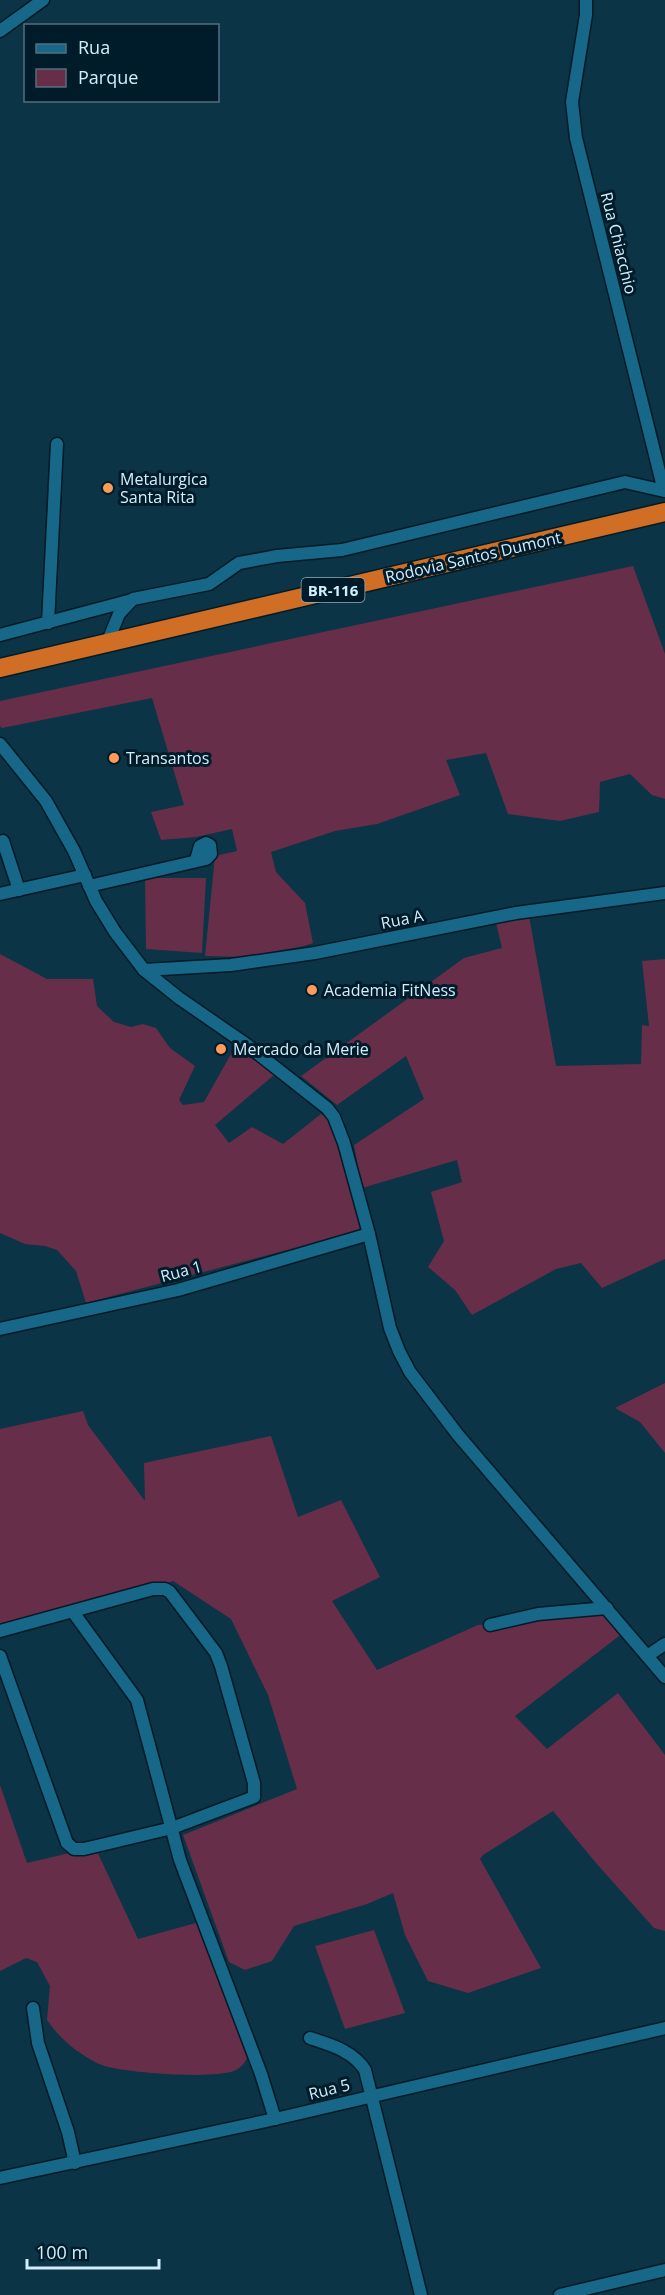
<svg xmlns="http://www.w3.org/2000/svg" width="665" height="2295" viewBox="0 0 665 2295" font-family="'Open Sans',sans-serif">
  <rect width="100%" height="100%" fill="#0b3446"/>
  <!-- green -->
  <g fill="#672e49">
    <polygon points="633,566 665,654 665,799 652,795 630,774 600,782 599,812 560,821 508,814 486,753 446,760 460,795 377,824 335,831 271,852 276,872 305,903 313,943 304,946 244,957 205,956 215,856 237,851 232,829 196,837 161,840 151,812 184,805 152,698 2,728 0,726 0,701"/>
    <polygon points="145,878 206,878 202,953 146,949"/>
    <polygon points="529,916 556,1066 641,1064 642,1025 649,1026 642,961 665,959 665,1259 602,1288 581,1263 556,1269 472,1315 455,1290 428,1267 444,1241 431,1192 462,1182 457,1160 362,1188 354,1145 424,1099 406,1056 337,1105 301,1076 464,958 502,948 496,923"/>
    <polygon points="0,954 47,979 93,979 97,1006 114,1022 131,1027 143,1024 156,1028 170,1048 195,1066 179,1100 183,1105 204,1102 236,1045 274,1075 215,1125 229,1143 252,1127 283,1144 321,1114 331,1122 361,1225 359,1231 86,1303 76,1271 57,1250 45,1246 25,1244 0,1233"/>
    <polygon points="665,1383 665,1453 640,1422 615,1408"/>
    <polygon points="83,1411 88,1425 145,1501 144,1463 271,1436 298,1517 341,1500 380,1577 332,1601 377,1670 478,1625 603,1611 623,1633 515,1716 547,1749 618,1693 665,1755 665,1931 654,1928 596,1863 553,1811 483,1855 480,1859 541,1968 468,1993 428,1981 405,1935 393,1893 367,1904 294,1926 272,1961 245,1970 229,1962 183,1835 297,1789 268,1695 231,1619 173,1581 153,1589 0,1631 0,1429"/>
    <path d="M0 1785 27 1863 95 1847 138 1939 203 1921 251 2048C248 2057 245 2065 236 2070 217 2080 119 2073 99 2064 77 2053 60 2039 47 2020L50 1986 37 1962 26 1958 0 1971Z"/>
    <polygon points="374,1930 405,2013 345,2029 315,1946"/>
  </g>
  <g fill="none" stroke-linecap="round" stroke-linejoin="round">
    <!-- minor casing -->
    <g stroke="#041a25" stroke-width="15">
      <g id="minor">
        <polyline points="0,31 43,0"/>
        <polyline points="48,623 57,444"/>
        <polyline points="0,635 132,600"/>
        <polyline points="107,643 119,614 133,599 209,584 239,563 277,556 342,550 625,482 664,491 576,138 572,102 586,15 586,0"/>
        <polyline points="0,744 46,801 74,851 96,901 115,932 144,970 179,998 247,1045 327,1108 334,1117 344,1143 369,1234 390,1328 399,1351 410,1372 458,1435 665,1677"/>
        <polyline points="3,841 19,890"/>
        <polyline points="89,886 206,859 211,854 210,845 206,843 200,846 196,860"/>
        <polyline points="0,894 85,875"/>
        <polyline points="144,970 231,965 315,953 516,913 665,893"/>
        <polyline points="0,1329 178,1290 369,1234"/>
        <polyline points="73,1612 137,1700 180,1860 261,2074 275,2119"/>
        <polyline points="490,1625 538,1614 607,1608"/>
        <polyline points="0,1631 153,1589 165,1589 170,1592 216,1653 221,1666 254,1783 254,1797 172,1828 84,1849 74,1849 67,1843 0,1656"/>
        <polyline points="647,1656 665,1644"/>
        <polyline points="33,2008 38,2043 68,2132 75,2163"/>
        <path d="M310 2038C331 2045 353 2051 365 2070L421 2295"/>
        <polyline points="0,2178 275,2119 665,2028"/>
        <polyline points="560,2295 665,2270"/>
      </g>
    </g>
    <!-- highway casing -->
    <g stroke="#041a25" stroke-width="21">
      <polyline id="highway" points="0,668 665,512"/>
    </g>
    <!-- minor -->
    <use href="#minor" stroke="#166788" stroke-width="12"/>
    <!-- highway -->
    <use href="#highway" stroke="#d16e25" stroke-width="18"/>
  </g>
  <!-- markers -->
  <g fill="#ff9b5a" stroke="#001b29" stroke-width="2">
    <circle cx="108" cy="488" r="6"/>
    <circle cx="114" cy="758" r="6"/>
    <circle cx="312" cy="990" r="6"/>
    <circle cx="221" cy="1049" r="6"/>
  </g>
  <g text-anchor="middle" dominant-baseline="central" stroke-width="6" stroke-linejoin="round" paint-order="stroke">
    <!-- shield labels -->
    <rect fill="#001b29" stroke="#93afbd" stroke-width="1.5" x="301.5" y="578" width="63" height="24" rx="4.5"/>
    <g font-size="15" font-weight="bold" fill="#d2eefd">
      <text x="333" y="590">BR-116</text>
    </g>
    <!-- street labels -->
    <g font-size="16" fill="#d2eefd" stroke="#001b29">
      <text transform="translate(619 243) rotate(76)">Rua Chiacchio</text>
      <text transform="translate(473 557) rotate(-13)">Rodovia Santos Dumont</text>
      <text transform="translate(402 919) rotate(-11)">Rua A</text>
      <text transform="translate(181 1271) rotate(-15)">Rua 1</text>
      <text transform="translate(329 2089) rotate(-14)">Rua 5</text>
    </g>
    <!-- poi labels -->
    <g font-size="16" fill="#d2eefd" stroke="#001b29" text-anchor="start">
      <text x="120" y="479">Metalurgica<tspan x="120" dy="18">Santa Rita</tspan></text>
      <text x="126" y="758">Transantos</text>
      <text x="324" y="990">Academia FitNess</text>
      <text x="233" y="1049">Mercado da Merie</text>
    </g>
  </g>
  <!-- legend -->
  <rect x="24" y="24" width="195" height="78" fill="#001b29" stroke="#546f7e" stroke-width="1.5"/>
  <rect x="36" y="44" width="30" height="9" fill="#166788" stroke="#546f7e" stroke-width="1.5"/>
  <text x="78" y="54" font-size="18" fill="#d2eefd">Rua</text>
  <rect x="36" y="69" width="30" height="18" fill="#672e49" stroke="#546f7e" stroke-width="1.5"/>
  <text x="78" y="84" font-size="18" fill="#d2eefd">Parque</text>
  <!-- scale -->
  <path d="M27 2259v9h132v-9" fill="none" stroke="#d2eefd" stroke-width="3"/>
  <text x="36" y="2259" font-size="18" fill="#d2eefd" stroke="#001b29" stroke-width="4.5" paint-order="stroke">100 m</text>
</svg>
